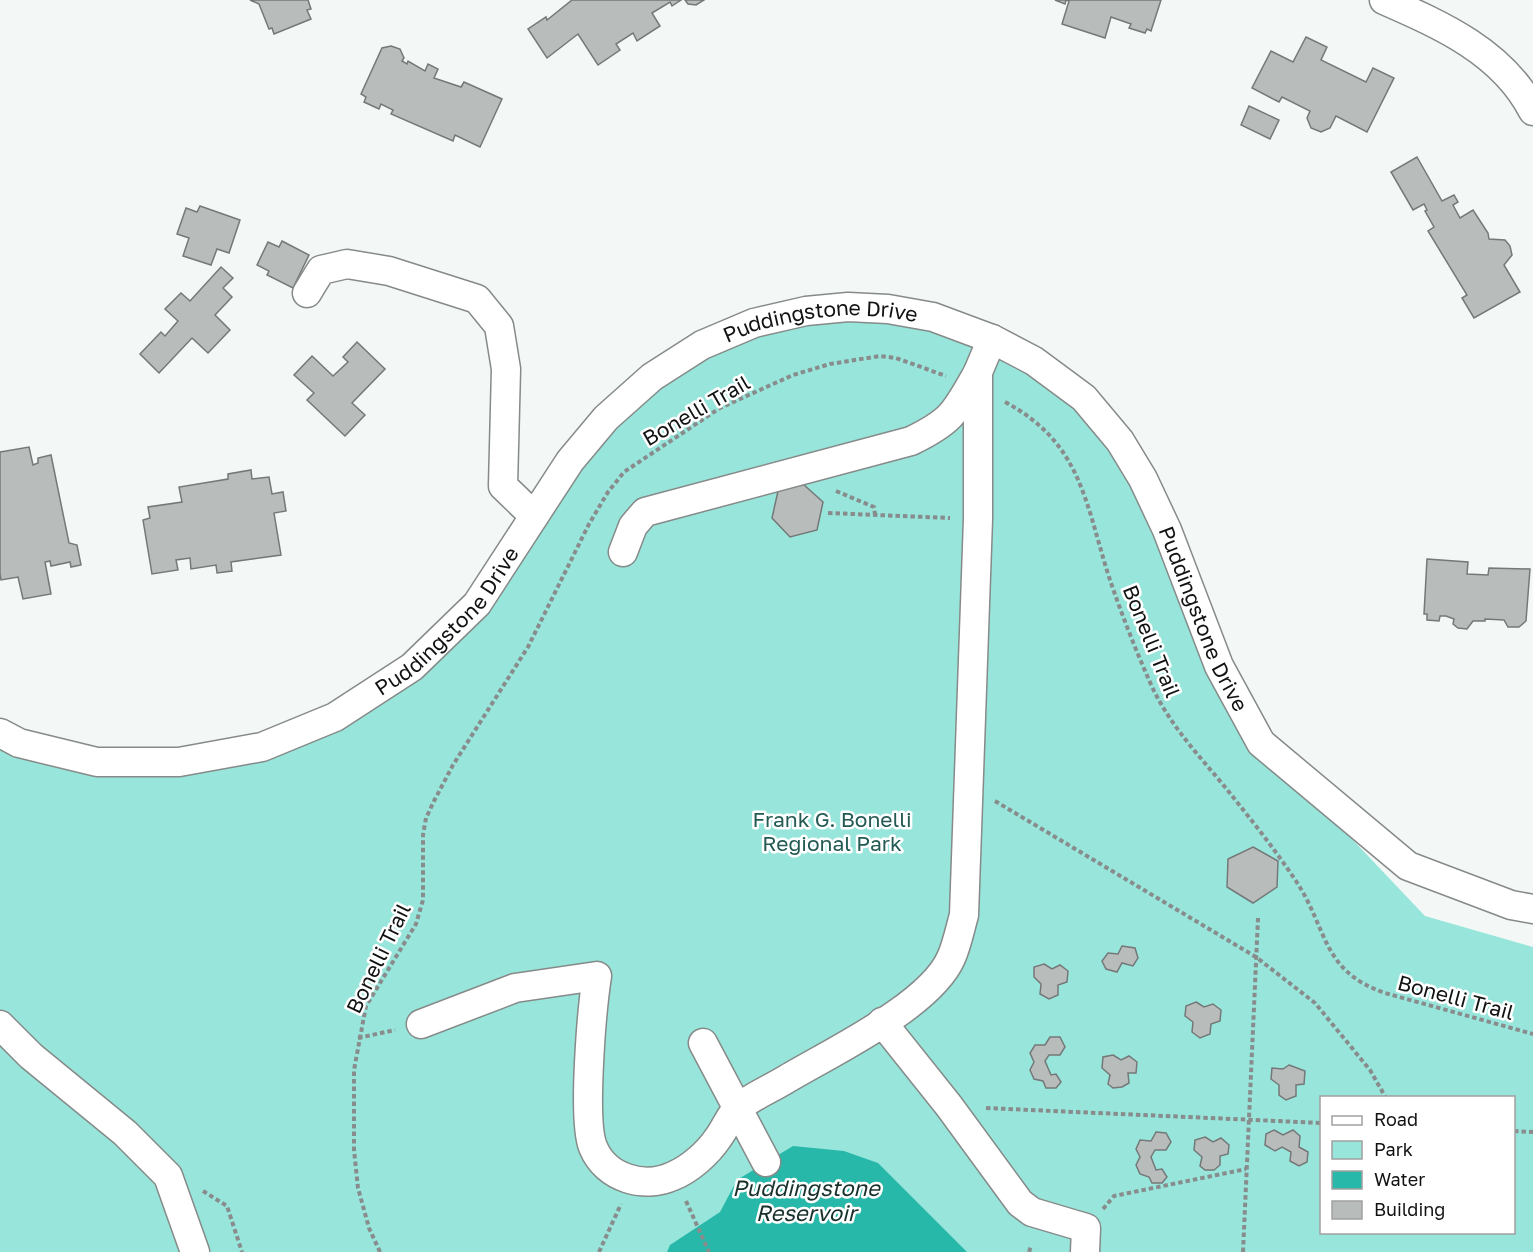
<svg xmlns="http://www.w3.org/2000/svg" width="1533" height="1252" viewBox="0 0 1533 1252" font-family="'Golos Text',sans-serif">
  <rect width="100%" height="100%" fill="#f3f8f7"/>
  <!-- green -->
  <path fill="#98e6db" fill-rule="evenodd" d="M806 311 992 339 1120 441 1261 743 1425 916 1533 947V1252H0V733L97 762 262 747 412 667 652 377ZM1322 1098H1514V1232H1322Z"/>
  <!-- water -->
  <polygon fill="#28b8a9" points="793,1146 844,1151 878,1163 967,1252 667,1252 670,1245 720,1212 737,1180"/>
  <!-- building -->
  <g fill="#b8bcbb" stroke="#757878" stroke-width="1.5">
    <polygon points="250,0 308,0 311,9 307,10 311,19 274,34 272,28 269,29 259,4"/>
    <polygon points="572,0 681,0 672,6 670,2 652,13 660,26 637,41 633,33 616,44 620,50 598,65 578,34 547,58 528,29 546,17 547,20"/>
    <polygon points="685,0 704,0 696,5 688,4"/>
    <polygon points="1055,0 1161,0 1151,31 1147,29 1145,33 1129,28 1131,24 1111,17 1105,38 1062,24 1069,1 1066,0 1065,4"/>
    <polygon points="1306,37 1327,47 1321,60 1366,82 1373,68 1394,78 1367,132 1336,116 1330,128 1321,132 1311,128 1307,118 1310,111 1282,97 1279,102 1252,88 1271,51 1293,62"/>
    <polygon points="391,46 400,49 404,58 402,61 407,64 408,61 425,71 428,64 438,69 434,78 461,87 464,82 502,99 480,147 455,135 453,141 391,114 393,110 381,104 379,109 364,102 366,97 361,94 382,48"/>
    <polygon points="1249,106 1279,120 1270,139 1241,125"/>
    <polygon points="1417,157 1442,201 1454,195 1458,202 1453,205 1460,218 1473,210 1488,233 1489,239 1505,240 1510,246 1512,255 1504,265 1520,292 1474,318 1462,298 1467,295 1428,231 1434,227 1425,211 1427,210 1424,204 1413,210 1391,172"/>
    <polygon points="200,206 240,220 229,253 217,249 211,265 183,256 189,238 177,234 186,208 197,212"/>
    <polygon points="282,241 309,255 293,288 267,275 269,271 257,265 268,242 279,247"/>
    <polygon points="221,267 233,278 223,288 232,297 215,315 230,330 208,353 192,338 159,373 140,354 161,332 165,336 178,321 165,309 181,293 190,301"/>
    <polygon points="357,342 385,369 352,403 365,415 345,436 307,400 314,393 294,375 312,356 333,376 348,362 343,357"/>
    <polygon points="29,447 33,465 38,463 38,458 51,455 69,543 77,545 81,565 71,567 70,562 51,566 50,561 45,562 51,594 23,599 18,577 1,580 0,574 0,452"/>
    <polygon points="251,470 252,479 269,477 272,494 283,492 286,511 274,513 281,555 231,562 232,571 217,573 216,565 191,569 190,558 176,560 178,570 152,574 143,520 150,518 148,507 182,502 179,487 228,479 228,474"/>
    <polygon points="803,484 823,502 817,530 790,537 772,518 778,491"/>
    <polygon points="1427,559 1468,562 1467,574 1488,575 1489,568 1530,569 1526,621 1519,627 1508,627 1504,620 1485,619 1485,621 1473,621 1467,629 1458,628 1453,624 1454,619 1446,616 1440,616 1439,621 1427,620 1427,614 1424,614"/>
    <polygon points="1253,847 1278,861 1277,887 1253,903 1227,887 1228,859"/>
    <polygon points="1122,946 1135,948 1138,958 1133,966 1122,963 1117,972 1106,969 1102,961 1108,953 1118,954"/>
    <polygon points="1044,964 1052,969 1060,965 1068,971 1067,982 1058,985 1058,995 1049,999 1040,994 1041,984 1034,977 1034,967"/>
    <polygon points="1196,1002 1204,1007 1213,1004 1221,1010 1220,1021 1211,1024 1210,1034 1200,1038 1192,1032 1193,1022 1185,1016 1186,1006"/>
    <polygon points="1050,1037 1060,1037 1065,1047 1060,1055 1049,1055 1045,1061 1051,1075 1056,1074 1061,1082 1056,1088 1046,1088 1043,1081 1034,1079 1030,1070 1034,1062 1030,1053 1035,1045 1045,1045"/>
    <polygon points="1113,1055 1121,1060 1129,1056 1137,1062 1136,1073 1128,1073 1129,1083 1122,1087 1113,1088 1108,1084 1110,1075 1102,1068 1103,1057"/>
    <polygon points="1289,1065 1305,1071 1304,1084 1296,1085 1296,1096 1286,1100 1279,1095 1279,1085 1271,1079 1272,1068 1283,1069"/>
    <polygon points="1274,1130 1283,1135 1293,1130 1300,1136 1299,1147 1308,1152 1307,1162 1299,1166 1290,1161 1291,1152 1282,1147 1275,1151 1265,1145 1266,1134"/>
    <polygon points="1156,1132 1166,1133 1171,1142 1166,1150 1155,1150 1151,1157 1156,1170 1162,1169 1167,1177 1162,1183 1152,1183 1149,1177 1140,1174 1136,1165 1140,1157 1136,1149 1140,1140 1151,1141"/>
    <polygon points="1205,1137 1213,1142 1221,1138 1229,1145 1228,1154 1220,1156 1220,1165 1214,1170 1205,1170 1200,1166 1202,1157 1194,1150 1195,1140"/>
  </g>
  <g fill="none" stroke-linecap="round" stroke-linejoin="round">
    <!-- minor casing -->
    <g stroke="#868a89" stroke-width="31">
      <g id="minor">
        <path d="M1384 0C1441 25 1503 52 1533 111"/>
        <polyline points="307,293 321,270 347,264 389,271 477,299 499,326 506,369 503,486 534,516"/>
        <path d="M623 552 633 526 645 512 911 441C952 421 955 413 977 374"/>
        <path id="s1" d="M0 733 19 743 97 762H179L262 747 335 717 412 667 477 604 570 461 606 418 652 377 702 345 754 323 806 311 848 307 888 309 933 317 992 339 1034 361 1084 398 1120 441 1143 479 1167 530 1219 666 1261 743 1408 866 1511 905 1533 909"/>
        <polyline points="882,1022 949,1106 1020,1203 1032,1212 1086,1228 1085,1252"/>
        <path d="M421 1024 515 988 597 976C592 1008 582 1120 593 1147 606 1179 645 1189 673 1176 690 1169 708 1153 718 1138 725 1129 730 1115 738 1108 751 1097 770 1089 785 1080 830 1053 930 1006 951 958 957 945 960 929 964 915L978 519V372L992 339"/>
        <polyline points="0,1025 31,1056 125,1133 168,1176 195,1252"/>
        <polyline points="703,1043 766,1162"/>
      </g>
    </g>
    <!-- path -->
    <g stroke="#898c8c" stroke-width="4" stroke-dasharray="4.5 3" stroke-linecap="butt">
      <path d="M1005 402C1080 442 1085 500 1108 574 1120 610 1134 646 1149 680 1167 722 1196 752 1225 787 1249 817 1274 848 1296 881 1328 929 1321 971 1385 993L1533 1034"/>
      <polyline points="836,491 874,507 875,515"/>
      <polyline points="828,513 950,518"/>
      <polyline points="995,801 1256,957 1315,1003 1370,1070 1386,1098"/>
      <polyline points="358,1038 395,1030"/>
      <polyline points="986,1108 1322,1123"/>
      <polyline points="1514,1131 1533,1132"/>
      <polyline points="203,1191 227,1206 242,1252"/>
      <polyline points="686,1201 709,1252"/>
      <polyline points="1103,1209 1114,1196 1246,1169"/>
      <polyline points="380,1252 369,1228 358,1188 354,1150 354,1070 366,1006 416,924 423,900 423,835 426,818 434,801 453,765 528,647 589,524 608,492 624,472 720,408 793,375 830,364 880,356 896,358 946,376"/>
      <polyline points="599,1252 621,1204"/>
      <polyline points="1029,1252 1031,1246"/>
      <polyline points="1243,1252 1258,918"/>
    </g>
    <!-- minor -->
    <use href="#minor" stroke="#fff" stroke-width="28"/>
  </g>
  <g text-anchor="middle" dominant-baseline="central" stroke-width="5" stroke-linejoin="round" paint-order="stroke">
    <!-- street labels -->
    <g font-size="21" fill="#111212" stroke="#fff">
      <text stroke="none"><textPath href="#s1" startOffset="1000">Puddingstone Drive</textPath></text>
      <text transform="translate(696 410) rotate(-30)">Bonelli Trail</text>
      <text stroke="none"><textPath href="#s1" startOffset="496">Puddingstone Drive</textPath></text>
      <text stroke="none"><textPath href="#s1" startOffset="1540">Puddingstone Drive</textPath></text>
      <text transform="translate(1152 641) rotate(68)">Bonelli Trail</text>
      <text transform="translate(378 958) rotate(-64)">Bonelli Trail</text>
      <text transform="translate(1456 997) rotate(15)">Bonelli Trail</text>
    </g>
    <!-- park labels -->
    <g font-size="21" fill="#235a53" stroke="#fff">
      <text x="832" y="819">Frank G. Bonelli<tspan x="832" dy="24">Regional Park</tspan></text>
    </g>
    <!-- water labels -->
    <g font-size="22" font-style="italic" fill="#19302d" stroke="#fff">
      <text x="806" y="1187">Puddingstone<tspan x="806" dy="25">Reservoir</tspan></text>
    </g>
  </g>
  <!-- legend -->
  <rect x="1320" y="1096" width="195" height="138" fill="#ffffff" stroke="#a0a0a0" stroke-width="1.5"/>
  <rect x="1332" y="1116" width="30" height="9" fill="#ffffff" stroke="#a0a0a0" stroke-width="1.5"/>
  <text x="1374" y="1126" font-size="18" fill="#111212">Road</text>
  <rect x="1332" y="1141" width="30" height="18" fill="#98e6db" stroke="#a0a0a0" stroke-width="1.5"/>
  <text x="1374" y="1156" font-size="18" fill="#111212">Park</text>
  <rect x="1332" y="1171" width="30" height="18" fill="#28b8a9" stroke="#a0a0a0" stroke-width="1.5"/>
  <text x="1374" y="1186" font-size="18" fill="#111212">Water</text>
  <rect x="1332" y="1201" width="30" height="18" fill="#b8bcbb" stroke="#a0a0a0" stroke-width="1.5"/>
  <text x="1374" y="1216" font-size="18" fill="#111212">Building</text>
</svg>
